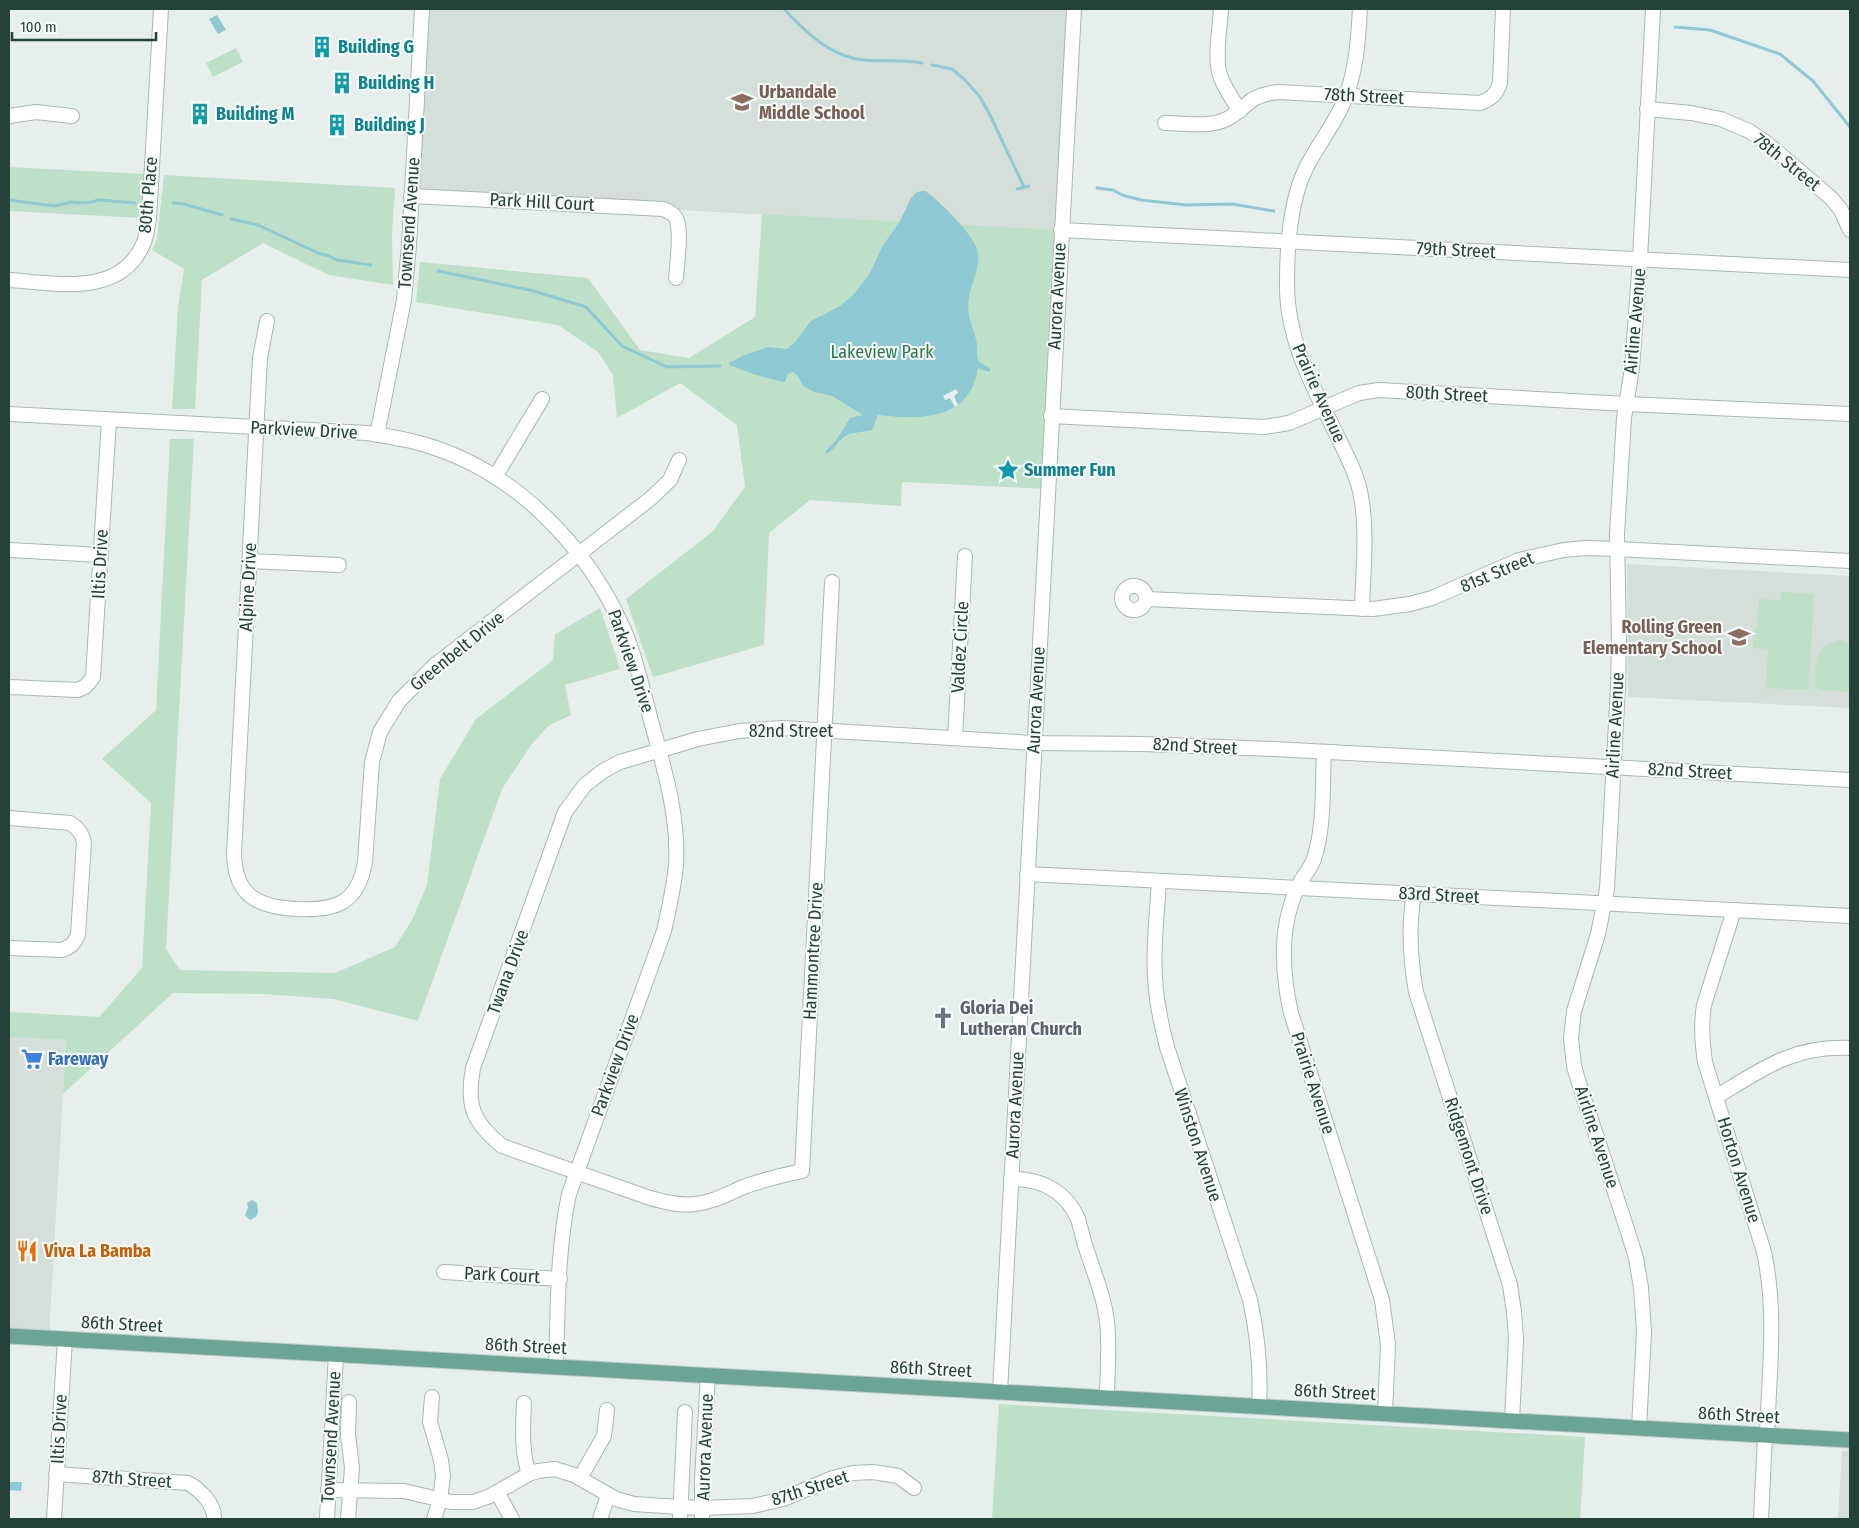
<svg xmlns="http://www.w3.org/2000/svg" width="1859" height="1528" viewBox="0 0 1859 1528" font-family="'Fira Sans Condensed',sans-serif">
  <rect width="100%" height="100%" fill="#e6efeb"/>
  <!-- built -->
  <g fill="#d4dfda">
    <polygon points="422,9 1074,9 1061,230 411,196"/>
    <polygon points="1627,564 1850,576 1850,708 1628,697"/>
    <polygon points="9,1037 66,1040 49,1338 9,1336"/>
    <polygon points="1842,1451 1850,1451 1850,1519 1838,1519"/>
  </g>
  <!-- green -->
  <g fill="#bfe0c8">
    <polygon points="236,48 243,62 213,77 206,63"/>
    <polygon points="9,167 145,174 142,218 9,211"/>
    <polygon points="164,175 395,188 392,235 393,285 329,275 263,243 202,280 195,409 172,409 178,307 184,269 152,250 157,239"/>
    <polygon points="762,214 1061,230 1048,489 902,482 901,506 810,500 769,533 764,645 653,677 626,599 712,532 745,487 737,425 680,383 617,418 613,375 598,352 558,325 416,302 420,262 588,278 640,350 689,358 755,317"/>
    <polygon points="170,439 194,439 166,949 180,970 335,973 395,947 412,920 427,885 440,779 476,719 553,660 555,634 600,608 620,669 565,685 571,715 548,726 531,745 502,789 418,1021 334,999 263,994 173,993 63,1094 66,1040 9,1037 9,1012 99,1017 142,968 151,803 102,759 156,710"/>
    <polygon points="1781,592 1814,594 1809,690 1766,688 1768,649 1753,648 1754,630 1757,630 1759,599 1780,600"/>
    <path d="M1840 640 1850 644V692L1819 690 1814 686C1817 661 1812 648 1840 640Z"/>
    <polygon points="999,1404 1585,1437 1580,1519 992,1519"/>
  </g>
  <!-- water -->
  <g fill="#8ec9d4">
    <polygon points="217,15 226,30 218,34 209,19"/>
    <path d="M925 191C939 200 975 236 978 252 981 267 971 283 969 298 966 312 972 325 976 339 978 347 976 355 979 362L991 369 989 372 978 368C970 421 920 420 878 415L872 430C864 432 851 432 844 437 836 443 837 448 826 454V451L837 439 850 418 863 415 832 396 814 392 803 386 798 376 793 372 788 374 785 382H782C772 379 763 377 753 374 745 372 739 367 730 366L729 363 742 356 768 347 787 349 795 342 811 321 840 306 854 294 870 273 882 247 900 221 911 198 917 192Z"/>
    <polygon points="252,1200 257,1203 258,1212 256,1217 250,1220 245,1215 248,1208 247,1203"/>
    <polygon points="9,1482 22,1482 21,1491 9,1490"/>
  </g>
  <!-- pier -->
  <polygon fill="#e6efeb" points="956,389 958,393 954,396 958,405 955,407 950,398 945,400 943,396"/>
  <g fill="none" stroke-linecap="round" stroke-linejoin="round">
    <!-- stream -->
    <g stroke="#8ec9d4" stroke-width="3">
      <path d="M784 9C806 32 830 57 864 60 884 62 903 59 922 63"/>
      <polyline points="1675,27 1710,30 1780,54 1813,81 1850,127"/>
      <polyline points="932,65 952,69 965,80 980,97 990,115 1024,187"/>
      <polyline points="1097,188 1113,190 1122,195 1141,200 1186,205 1232,204 1274,211"/>
      <polyline points="1017,189 1029,186"/>
      <polyline points="9,200 54,206 72,202 86,203 100,200 135,203"/>
      <polyline points="173,203 184,204 222,215"/>
      <polyline points="231,219 258,225 318,253 329,256 337,260 371,265"/>
      <polyline points="438,271 534,291 586,307 622,346 667,367 720,366"/>
    </g>
    <!-- minor casing -->
    <g stroke="#a8b8b2" stroke-width="16">
      <g id="minor">
        <path d="M1221 9C1220 27 1215 55 1219 72 1223 86 1232 99 1240 111"/>
        <path d="M1360 9C1358 43 1356 77 1341 108 1329 133 1312 152 1302 177 1290 208 1287 249 1287 282 1286 334 1309 380 1332 425 1342 447 1355 468 1360 491 1368 527 1363 572 1362 609"/>
        <polyline points="1647,109 1691,113 1721,119 1749,131 1768,144 1831,198 1841,210 1850,230"/>
        <polyline points="9,116 36,112 72,116"/>
        <path d="M1165 123C1185 123 1208 128 1227 119 1237 114 1244 106 1252 100 1260 95 1269 93 1278 92L1480 103C1491 99 1496 95 1500 83L1503 9"/>
        <path d="M411 196 663 209C668 211 673 213 676 218 682 230 677 264 676 278"/>
        <polyline points="1061,230 1850,270"/>
        <path d="M9 280C56 283 122 298 144 242 147 235 147 227 149 219L161 9"/>
        <path d="M267 321 260 358 234 854C235 896 258 907 296 909 335 911 358 904 365 862L372 762 380 732 399 701 435 665 650 499 670 480 679 460"/>
        <path d="M9 414 367 433C387 436 407 439 426 445 516 472 587 546 624 630 636 657 642 688 650 717 663 765 679 814 676 865 674 887 669 909 664 931L569 1194C557 1251 558 1309 556 1367"/>
        <polyline points="1051,416 1264,427 1289,423 1359,393 1379,390 1626,404 1850,414"/>
        <polyline points="377,435 404,300 409,245 422,9"/>
        <polyline points="495,477 542,399"/>
        <polyline points="9,550 101,555"/>
        <polyline points="249,561 339,565"/>
        <path d="M832 582 802 1171C782 1175 764 1180 746 1186 729 1193 714 1202 695 1204 680 1206 665 1202 650 1198L502 1146C473 1122 466 1106 473 1068L565 812 585 785 603 771 620 762 698 739 739 731 782 728 1034 743 1144 744 1274 749 1850 780"/>
        <circle cx="1134" cy="598" r="12"/>
        <polyline points="1146,599 1373,609 1410,604 1432,598 1519,560 1564,550 1586,548 1617,549 1850,561"/>
        <polyline points="9,687 78,690 86,686 93,677 109,420"/>
        <polyline points="955,738 965,556"/>
        <path d="M1324 752C1322 787 1325 825 1314 859 1310 870 1301 878 1297 889 1279 928 1282 973 1291 1013L1382 1300 1388 1345 1385 1414"/>
        <path d="M9 818 70 823C78 828 82 833 84 842L78 935C74 944 70 947 62 950L9 948"/>
        <polyline points="1027,874 1850,916"/>
        <path d="M1159 881C1157 917 1152 954 1156 990 1158 1010 1162 1028 1167 1047L1250 1300C1258 1336 1261 1370 1259 1406"/>
        <path d="M1414 894C1408 927 1410 958 1416 992L1510 1285 1514 1312 1516 1339 1512 1421"/>
        <path d="M1734 910 1704 1005C1701 1024 1702 1043 1705 1062L1764 1252C1777 1312 1769 1374 1767 1435"/>
        <path d="M1716 1097C1762 1069 1794 1045 1850 1048"/>
        <path d="M1011 1179C1040 1178 1066 1191 1078 1219 1081 1229 1083 1239 1086 1248 1094 1273 1104 1296 1107 1322 1110 1347 1107 1373 1107 1398"/>
        <polyline points="444,1272 560,1279"/>
        <polyline points="1000,1392 1074,9"/>
        <polyline points="432,1397 430,1422 441,1460 443,1476 440,1500 434,1519"/>
        <path d="M524 1403C523 1428 521 1450 529 1474"/>
        <polyline points="1639,1428 1644,1332 1641,1288 1636,1258 1627,1229 1578,1080 1574,1066 1571,1038 1574,1011 1598,934 1607,889 1618,686 1619,641 1617,534 1624,418 1632,368 1640,259 1653,9"/>
        <path d="M56 1474 188 1483C200 1490 215 1504 214 1519"/>
        <polyline points="580,1478 604,1436 607,1410"/>
        <polyline points="328,1490 404,1491 451,1502 473,1502 490,1496 529,1474 538,1471 555,1469 574,1475 616,1499 634,1504 680,1507 702,1508 753,1506 783,1499 833,1478 853,1473 873,1472 898,1476 914,1488"/>
        <polyline points="497,1492 512,1519"/>
        <polyline points="54,1519 65,1339"/>
        <polyline points="327,1519 336,1354"/>
        <polyline points="348,1519 352,1468 348,1434 349,1402"/>
        <polyline points="600,1519 608,1495"/>
        <polyline points="680,1519 685,1412"/>
        <polyline points="702,1519 702,1479 708,1375"/>
        <polyline points="1761,1519 1765,1435"/>
      </g>
    </g>
    <!-- major casing -->
    <g stroke="#c2cac8" stroke-width="17">
      <polyline id="major" points="9,1336 1850,1440"/>
    </g>
    <!-- minor -->
    <use href="#minor" stroke="#fff" stroke-width="14"/>
    <!-- major -->
    <use href="#major" stroke="#6aa596" stroke-width="15"/>
  </g>
  <!-- icons -->
  <defs>
    <g id="building-bare" transform="scale(1.725)"><path d="M-4-6H4V6H1V3H-1V6H-4ZM-2.5-4.3h1.7v1.8h-1.7ZM.8-4.3h1.7v1.8H.8ZM-2.5-1h1.7V.8h-1.7ZM.8-1h1.7V.8H.8Z" fill="#0f9aa8" stroke="#f7fbf9" stroke-width="2.5" paint-order="stroke"/></g>
    <g id="school-bare" transform="scale(1.725)"><path d="M0-5L7-2L0 1L-7-2ZM-4 1L0 2.5L4 1V4Q0 6-4 4Z" fill="#8d6e63" stroke="#f7fbf9" stroke-width="2.5" paint-order="stroke"/></g>
    <g id="sight-bare" transform="scale(1.725)"><path d="M0-6L1.8-2.2L6-1.7L2.9 1.2L3.7 5.4L0 3.3L-3.7 5.4L-2.9 1.2L-6-1.7L-1.8-2.2Z" fill="#0f9aa8" stroke="#f7fbf9" stroke-width="2.5" paint-order="stroke"/></g>
    <g id="church-bare" transform="scale(1.725)"><path d="M-1.2-6h2.4v3.5h3.3v2.4h-3.3V6h-2.4V-.1h-3.3v-2.4h3.3Z" fill="#6b7280" stroke="#f7fbf9" stroke-width="2.5" paint-order="stroke"/></g>
    <g id="supermarket-bare" transform="scale(1.725)"><path d="M-6-5.5h2.5l.6 2H6L4.5 2H-2.5L-4.4-4H-6ZM-1.5 3.2a1.3 1.3 0 1 0 .1 0ZM3 3.2a1.3 1.3 0 1 0 .1 0Z" fill="#3f7fe0" stroke="#f7fbf9" stroke-width="2.5" paint-order="stroke"/></g>
    <g id="restaurant-bare" transform="scale(1.725)"><path d="M-5-6h1v4h1v-4h1v4h1v-4h1v5L-1.5 .5V6h-2V.5L-5-1ZM5-6V6H3V1.5H1.5Q1.5-4 5-6Z" fill="#e8710a" stroke="#f7fbf9" stroke-width="2.5" paint-order="stroke"/></g>
  </defs>
  <g fill-rule="evenodd">
    <use href="#building-bare" x="322" y="47"/>
    <use href="#building-bare" x="342" y="83"/>
    <use href="#school-bare" x="742" y="102"/>
    <use href="#building-bare" x="200" y="114"/>
    <use href="#building-bare" x="337" y="125"/>
    <use href="#sight-bare" x="1008" y="470"/>
    <use href="#school-bare" x="1739" y="637"/>
    <use href="#church-bare" x="943" y="1018"/>
    <use href="#supermarket-bare" x="32" y="1059"/>
    <use href="#restaurant-bare" x="27" y="1251"/>
  </g>
  <g text-anchor="middle" dominant-baseline="central" stroke-width="4" stroke-linejoin="round" paint-order="stroke">
    <!-- culture labels -->
    <g font-size="18" font-weight="bold" fill="#0d838f" stroke="#f7fbf9" text-anchor="start">
      <text x="338" y="47">Building G</text>
      <text x="358" y="83">Building H</text>
      <text x="216" y="114">Building M</text>
      <text x="354" y="125">Building J</text>
      <text x="1024" y="470">Summer Fun</text>
    </g>
    <!-- education labels -->
    <g font-size="18" font-weight="bold" fill="#785e54" stroke="#f7fbf9" text-anchor="start">
      <text x="759" y="92">Urbandale<tspan x="759" dy="21">Middle School</tspan></text>
      <text x="1722" y="627" text-anchor="end">Rolling Green<tspan x="1722" dy="21">Elementary School</tspan></text>
    </g>
    <!-- street labels -->
    <g font-size="18" fill="#24423a" stroke="#f7fbf9">
      <text transform="translate(1364 96) rotate(3)">78th Street</text>
      <text transform="translate(1787 162) rotate(39)">78th Street</text>
      <text transform="translate(148 195) rotate(-85)">80th Place</text>
      <text transform="translate(542 202) rotate(3)">Park Hill Court</text>
      <text transform="translate(409 223) rotate(-86)">Townsend Avenue</text>
      <text transform="translate(1456 250) rotate(3)">79th Street</text>
      <text transform="translate(1057 296) rotate(-87)">Aurora Avenue</text>
      <text transform="translate(1635 321) rotate(-85)">Airline Avenue</text>
      <text transform="translate(1319 393) rotate(66)">Prairie Avenue</text>
      <text transform="translate(1447 394) rotate(3)">80th Street</text>
      <text transform="translate(304 430) rotate(3)">Parkview Drive</text>
      <text transform="translate(100 564) rotate(-87)">Iltis Drive</text>
      <text transform="translate(1497 572) rotate(-23)">81st Street</text>
      <text transform="translate(248 587) rotate(-87)">Alpine Drive</text>
      <text transform="translate(960 647) rotate(-87)">Valdez Circle</text>
      <text transform="translate(457 651) rotate(-39)">Greenbelt Drive</text>
      <text transform="translate(631 661) rotate(71)">Parkview Drive</text>
      <text transform="translate(1036 700) rotate(-87)">Aurora Avenue</text>
      <text transform="translate(1615 725) rotate(-87)">Airline Avenue</text>
      <text x="791" y="731">82nd Street</text>
      <text transform="translate(1195 746) rotate(3)">82nd Street</text>
      <text transform="translate(1690 771) rotate(3)">82nd Street</text>
      <text transform="translate(1439 895) rotate(3)">83rd Street</text>
      <text transform="translate(813 951) rotate(-87)">Hammontree Drive</text>
      <text transform="translate(508 972) rotate(-70)">Twana Drive</text>
      <text transform="translate(615 1065) rotate(-70)">Parkview Drive</text>
      <text transform="translate(1313 1083) rotate(72)">Prairie Avenue</text>
      <text transform="translate(1015 1105) rotate(-87)">Aurora Avenue</text>
      <text transform="translate(1597 1137) rotate(72)">Airline Avenue</text>
      <text transform="translate(1198 1145) rotate(72)">Winston Avenue</text>
      <text transform="translate(1469 1156) rotate(72)">Ridgemont Drive</text>
      <text transform="translate(1739 1170) rotate(73)">Horton Avenue</text>
      <text transform="translate(502 1275) rotate(3)">Park Court</text>
      <text transform="translate(122 1324) rotate(3)">86th Street</text>
      <text transform="translate(526 1346) rotate(3)">86th Street</text>
      <text transform="translate(931 1369) rotate(3)">86th Street</text>
      <text transform="translate(1335 1392) rotate(3)">86th Street</text>
      <text transform="translate(1739 1415) rotate(3)">86th Street</text>
      <text transform="translate(59 1429) rotate(-87)">Iltis Drive</text>
      <text transform="translate(331 1437) rotate(-87)">Townsend Avenue</text>
      <text transform="translate(705 1447) rotate(-88)">Aurora Avenue</text>
      <text transform="translate(132 1479) rotate(4)">87th Street</text>
      <text transform="translate(810 1488) rotate(-18)">87th Street</text>
    </g>
    <!-- park labels -->
    <g font-size="18" fill="#2d7a4b" stroke="#f7fbf9">
      <text x="882" y="352">Lakeview Park</text>
    </g>
    <!-- worship labels -->
    <g font-size="18" font-weight="bold" fill="#5b616d" stroke="#f7fbf9" text-anchor="start">
      <text x="960" y="1008">Gloria Dei<tspan x="960" dy="21">Lutheran Church</tspan></text>
    </g>
    <!-- shop labels -->
    <g font-size="18" font-weight="bold" fill="#366cbe" stroke="#f7fbf9" text-anchor="start">
      <text x="48" y="1059">Fareway</text>
    </g>
    <!-- food labels -->
    <g font-size="18" font-weight="bold" fill="#c56008" stroke="#f7fbf9" text-anchor="start">
      <text x="44" y="1251">Viva La Bamba</text>
    </g>
  </g>
  <!-- border -->
  <rect width="1859" height="1528" fill="none" stroke="#24423a" stroke-width="20"/>
  <!-- scale -->
  <path d="M12 32v8h144v-8" fill="none" stroke="#24423a" stroke-width="2.5"/>
  <text x="20" y="32" font-size="15" fill="#24423a" stroke="#f7fbf9" stroke-width="4" paint-order="stroke">100 m</text>
</svg>
